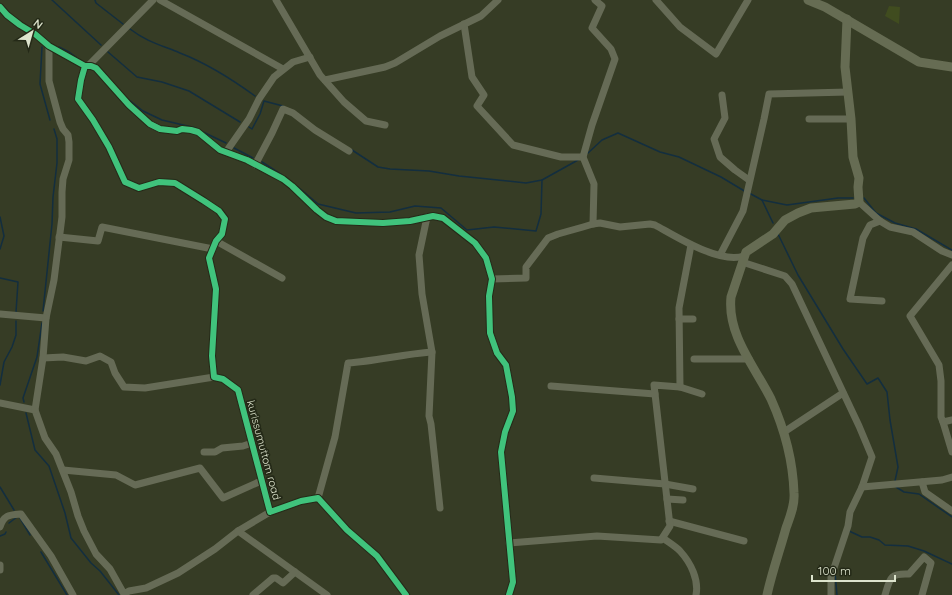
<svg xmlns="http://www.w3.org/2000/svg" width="952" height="595" viewBox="0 0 952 595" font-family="Quicksand,sans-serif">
  <rect width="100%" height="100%" fill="#363c25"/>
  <!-- built -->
  <polygon fill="#404c1f" points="889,6 900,7 899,24 885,16"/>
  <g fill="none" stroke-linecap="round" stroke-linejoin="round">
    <!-- stream -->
    <g stroke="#132e3f" stroke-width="1.5">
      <polyline points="52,0 101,45"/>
      <polyline points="95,0 96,3 123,24"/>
      <path d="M130 29C147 42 161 45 180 53 206 63 233 80 255 96"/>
      <polyline points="42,47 40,84 50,120"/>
      <polyline points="59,47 69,52 76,57"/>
      <polyline points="108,52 137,77 162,82 189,91 240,122"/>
      <polyline points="129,100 143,111 162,120 196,128"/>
      <polyline points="249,127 252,129 260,114 264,101 283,106"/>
      <polyline points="203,132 226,143"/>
      <polyline points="234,148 253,158"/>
      <polyline points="352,150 378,167 390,169 429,171 459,176 526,183 542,180 578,160"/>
      <polyline points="588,153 602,140 618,133 660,152 679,157 721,177 746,192"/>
      <polyline points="262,162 282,175"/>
      <polyline points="298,187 318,204 356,213 390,212 415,206 441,208 467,230 494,227 536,231 541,214 542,180"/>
      <polyline points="749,193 762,200 773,223"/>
      <polyline points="864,198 876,213 895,223 916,229 952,250"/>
      <polyline points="762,200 787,205 838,198 853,198"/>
      <polyline points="0,217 4,236 0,249"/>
      <polyline points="778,234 798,275 843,349 867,384 878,378 887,392 890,420 898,467 895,481"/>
      <polyline points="0,278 18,282 16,312"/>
      <polyline points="43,311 52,224 53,197 57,163 57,139 54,129"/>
      <polyline points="0,385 4,362 12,347 16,335 16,321"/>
      <polyline points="24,402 23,398 37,357 42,323"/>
      <polyline points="26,413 35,450 49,466 65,513 71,538 91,563 100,571 119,595"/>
      <polyline points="0,487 14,510"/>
      <polyline points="896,487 904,492 919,494 952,517"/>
      <polyline points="20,518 30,535"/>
      <polyline points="9,523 17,517"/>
      <polyline points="849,531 862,537 870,537 879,540 885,545 908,546 924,551 952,564"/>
      <polyline points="0,536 5,534 6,532"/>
      <polyline points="41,552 67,595"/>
      <polyline points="835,573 837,595"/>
    </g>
    <!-- street -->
    <g stroke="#666b56" stroke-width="7">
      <polyline points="160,0 283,69"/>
      <polyline points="276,0 320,75 344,102 366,121 385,125"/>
      <polyline points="656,0 680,27 716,54 748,0"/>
      <polyline points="0,7 7,15 20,25 35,34 49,46 85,66 81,80 78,99 93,120 109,147 125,182 139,188 159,182 175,183 204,201 219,211 225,219 222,234 216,241 209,258 216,289 212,356 214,377 223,379 238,390 270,512 301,501 318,498 347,530 377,556 406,595"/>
      <polyline points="464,24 472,77 484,95 477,106 513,145 561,157 583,157"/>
      <polyline points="85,66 91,66 96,68 129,105 150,124 160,129 177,131 182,129 191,130 198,132 220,150 247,160 283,179 292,186 317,210 326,217 336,221 383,223 410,221 433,216 443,218 475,243 486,258 492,279 489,296 490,333 497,353 506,365 512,397 513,411 505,432 501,452 513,582 509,595"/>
      <polyline points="88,66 153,0"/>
      <polyline points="325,80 385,67 395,63 440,36 481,16 498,0"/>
      <polyline points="722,95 725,118 714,139 720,157 735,170 749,180"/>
      <polyline points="809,119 851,119"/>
      <polyline points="226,152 249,119 259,99 274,77 293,62 310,57"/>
      <polyline points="255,165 272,133 283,109 293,113 315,130 349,151"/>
      <polyline points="859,202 880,221 890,227 913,232 942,251 952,255"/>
      <polyline points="427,217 419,255 422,294 432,352 429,416 431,424 440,508"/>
      <polyline points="880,221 870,225 863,238 850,299 882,301"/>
      <polyline points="593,224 594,184 583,157 592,125 615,59 611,49 592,28 602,6 595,0"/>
      <polyline points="59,237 98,241 102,227 213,249"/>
      <polyline points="216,241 282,278"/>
      <polyline points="720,255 743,211 764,119 769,94 848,92"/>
      <polyline points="742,262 785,276 792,284 859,426 872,457 862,487 850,512 848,526 831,577 831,595"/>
      <polyline points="952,265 910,316 939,365 941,381 941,417 943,422 952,420"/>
      <path d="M492 279 526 278V267L548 238 558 234 583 227 593 224 600 223 620 227 650 224 655 225C677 237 719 264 744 256"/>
      <polyline points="0,314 46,318 54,280 62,217 62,192 63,179 69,160 69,142 68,135 63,129 60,122 49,81 49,46"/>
      <polyline points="679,319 693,319"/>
      <polyline points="43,358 63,357 86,361 100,356 111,362 115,373 124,387 145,388 214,377"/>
      <polyline points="694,359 749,359"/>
      <polyline points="551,386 655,394"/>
      <polyline points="680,387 679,308 691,245"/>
      <polyline points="0,403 35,410 45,438 56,454 71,492 78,516 84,531 96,554 110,569 124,594 129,591 146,588 178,573 215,549 238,531 270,512"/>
      <polyline points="35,410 43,358 46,318"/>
      <polyline points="943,422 952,452"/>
      <polyline points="784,432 843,393"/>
      <polyline points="204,452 215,452 222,448 243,446 252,443"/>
      <polyline points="63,470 116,475 135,485 200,468 223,498 261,481"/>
      <polyline points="594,478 665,484 693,489"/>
      <polyline points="922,482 925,492 952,511"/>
      <polyline points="862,487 942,480 952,477"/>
      <path d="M318 498 335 437 348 363C376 361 404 354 432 352"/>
      <polyline points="667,499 683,500"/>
      <polyline points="669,521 744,541"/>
      <path d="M0 527C4 515 8 515 21 514L51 556 73 595"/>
      <polyline points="238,531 327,595"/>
      <path d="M663 538C668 542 675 546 680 551 691 563 699 580 696 595"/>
      <polyline points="509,543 597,536 661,540 670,526 654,385 680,387 702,394"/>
      <polyline points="0,565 0,570"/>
      <polyline points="253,595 273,578 276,578 283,583 295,572"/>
      <path d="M885 595C890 578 890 573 909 574L924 557 931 563 922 595"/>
    </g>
    <!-- secondary -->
    <g stroke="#666c53" stroke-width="9">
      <polyline points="808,0 825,7 919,62 952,67"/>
      <path d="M767 595C772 572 780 550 786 528 790 517 795 505 794 493 793 461 784 428 771 399 755 367 727 335 731 297L746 252 773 234 785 220 798 213 811 208 855 204 859 202 858 187 859 178 853 157 851 119 845 67 847 19"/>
    </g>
    <!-- cycleway casing -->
    <g stroke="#242917" stroke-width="8">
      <g id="cycleway">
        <polyline points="0,7 7,15 20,25 35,34 49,46 85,66 81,80 78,99 93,120 109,147 125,182 139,188 159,182 175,183 204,201 219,211 225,219 222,234 216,241 209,258 216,289 212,356 214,377 223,379 238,390 270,512 301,501 318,498 347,530 377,556 406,595"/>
        <polyline points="85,66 91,66 96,68 129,105 150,124 160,129 177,131 182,129 191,130 198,132 220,150 247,160 283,179 292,186 317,210 326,217 336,221 383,223 410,221 433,216 443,218 475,243 486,258 492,279 489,296 490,333 497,353 506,365 512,397 513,411 505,432 501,452 513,582 509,595"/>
      </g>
    </g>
    <!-- cycleway -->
    <use href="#cycleway" stroke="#40c37c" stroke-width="6"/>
  </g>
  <g text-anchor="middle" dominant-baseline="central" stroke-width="3.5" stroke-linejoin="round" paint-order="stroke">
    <!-- street labels -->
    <g font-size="11" fill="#dde4cd" stroke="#242917">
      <text transform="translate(264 450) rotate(75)">kurissumuttom road</text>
    </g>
  </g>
  <!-- north arrow -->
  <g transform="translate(32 32) rotate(37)" stroke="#242917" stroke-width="3" paint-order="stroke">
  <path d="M0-3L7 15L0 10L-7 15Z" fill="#dde4cd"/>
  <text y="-6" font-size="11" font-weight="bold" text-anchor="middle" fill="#dde4cd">N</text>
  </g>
  <!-- scale -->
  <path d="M812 575v6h83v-6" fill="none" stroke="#dde4cd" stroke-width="2"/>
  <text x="818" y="575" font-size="12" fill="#dde4cd" stroke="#242917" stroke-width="3" paint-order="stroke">100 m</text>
</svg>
